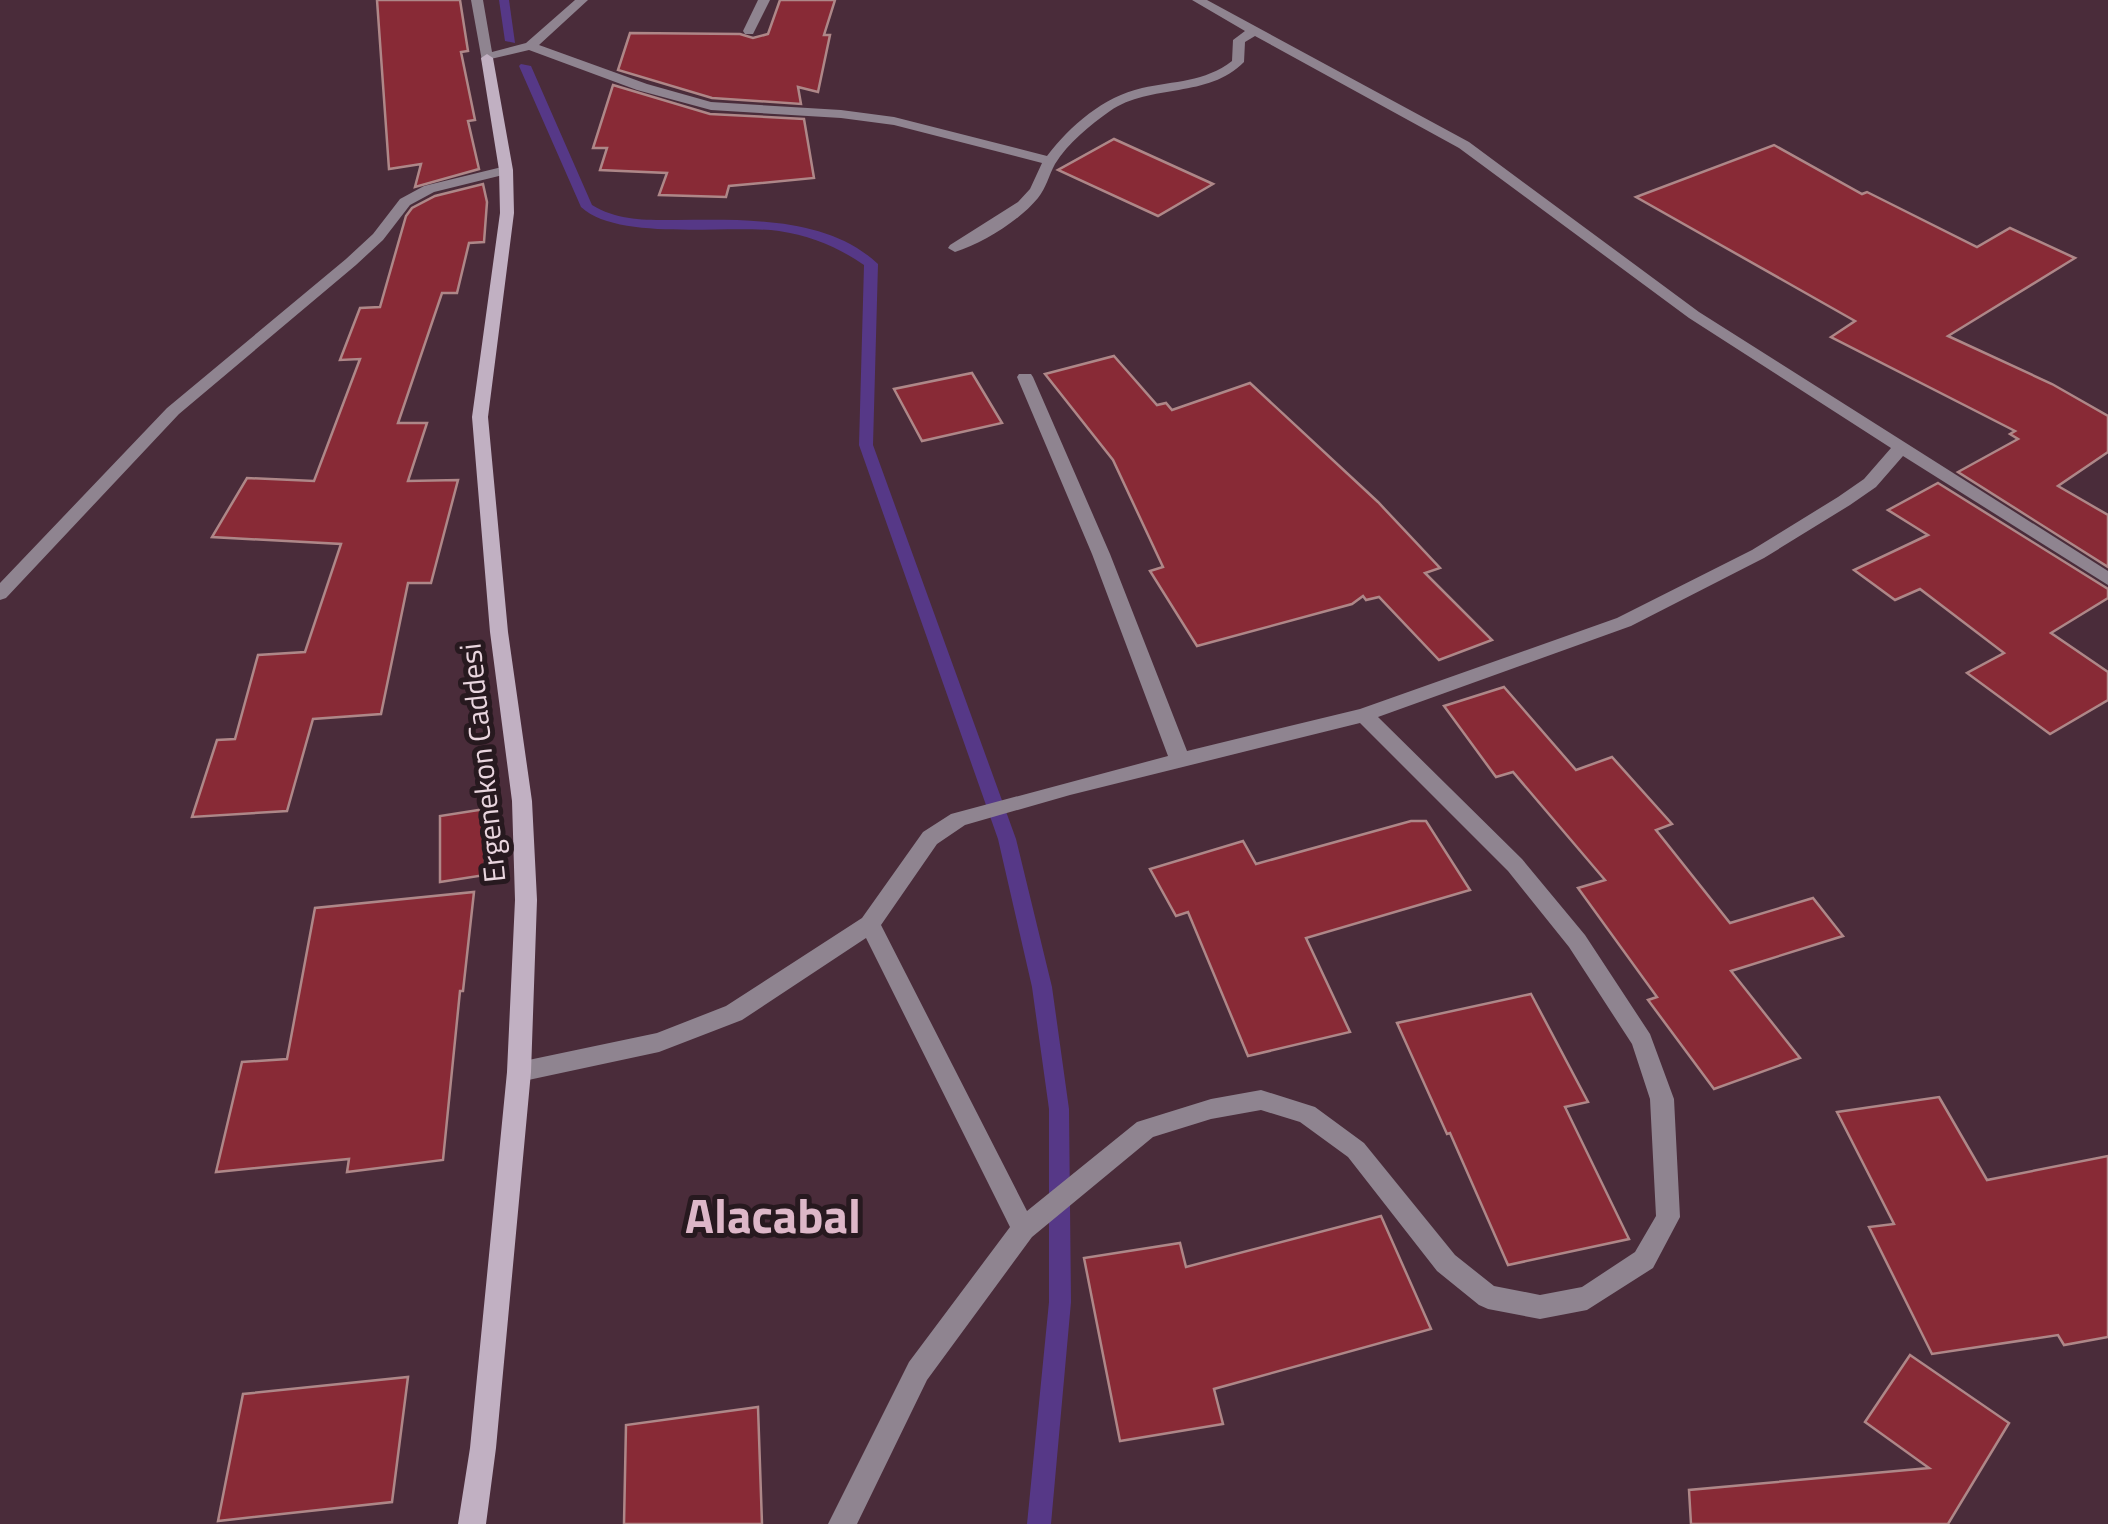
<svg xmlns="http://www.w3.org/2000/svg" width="2108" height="1524" viewBox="0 0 2108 1524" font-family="'Titillium Web',sans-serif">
  <rect width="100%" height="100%" fill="#4a2c3a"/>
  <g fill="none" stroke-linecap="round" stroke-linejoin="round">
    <!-- stream -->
    <g fill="#563887" fill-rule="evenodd">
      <polygon points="499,0 509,0 515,43 505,41"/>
      <path d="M521 64 531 66 592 205C618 221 646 220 676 220 742 220 826 215 878 264L873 445 1016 839 1052 987 1069 1109 1071 1302 1051 1524H1027L1049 1302V1109L1032 987 998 839 859 445 864 265C838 247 811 236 779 231 726 224 619 242 581 207L519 66Z"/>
    </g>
  </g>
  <!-- building -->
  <g fill="#882a36" stroke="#ae8788" stroke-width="2.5">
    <polygon points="377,0 460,0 468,51 461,52 475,120 468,121 479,169 415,187 421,164 389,169"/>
    <polygon points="780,0 835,0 824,35 830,35 818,92 798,87 801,104 712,98 618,70 630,33 740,34 753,38 768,34"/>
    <polygon points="613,85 710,114 804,119 814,178 729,186 726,197 659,195 667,173 600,170 607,148 593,148"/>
    <polygon points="1114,139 1213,184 1158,216 1058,170"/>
    <polygon points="1774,145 1862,194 1867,192 1977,247 2010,228 2075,258 1948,336 2052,384 2108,416 2108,452 2058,486 2108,515 2108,567 1958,472 2018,439 2010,434 2015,431 1831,337 1855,321 1636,197"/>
    <polygon points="483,184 487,202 484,242 469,243 457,293 442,293 398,423 427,423 408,481 458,480 431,583 408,583 381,714 313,719 287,811 192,817 217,740 235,739 258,655 305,652 341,544 212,537 247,478 314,481 360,359 340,360 360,308 380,307 406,216 412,208 435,196"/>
    <polygon points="1114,356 1157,405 1166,403 1172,410 1250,383 1378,502 1440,568 1425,573 1492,640 1439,660 1379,597 1366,600 1363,596 1352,604 1197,646 1150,571 1163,567 1113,460 1045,374"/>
    <polygon points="972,373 1002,423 922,441 894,389"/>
    <polygon points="1938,483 2108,589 2108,598 2051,633 2108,672 2108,700 2050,734 1967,673 2004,653 1920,589 1895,600 1854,570 1928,535 1888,510"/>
    <polygon points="1504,687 1576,770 1612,757 1672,824 1656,830 1730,923 1813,898 1843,936 1731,971 1800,1058 1714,1089 1648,1000 1657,997 1578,888 1605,880 1513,772 1496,777 1444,706"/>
    <polygon points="485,809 485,875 440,882 440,816"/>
    <polygon points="1411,821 1426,821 1470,890 1306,938 1350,1032 1248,1056 1188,912 1176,916 1150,869 1243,841 1256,864"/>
    <polygon points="474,892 463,991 460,991 443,1160 347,1172 349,1159 216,1172 242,1062 287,1059 315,908"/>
    <polygon points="1531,994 1588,1102 1565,1107 1629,1239 1508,1265 1450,1133 1447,1134 1397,1023"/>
    <polygon points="1939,1097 1987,1180 2108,1156 2108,1337 2064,1345 2058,1335 1932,1354 1869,1227 1894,1224 1837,1112"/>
    <polygon points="1381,1216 1431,1329 1214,1389 1223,1424 1120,1441 1084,1258 1180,1243 1186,1267"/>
    <polygon points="1910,1355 2009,1423 1948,1524 1691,1524 1689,1490 1929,1468 1865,1422"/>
    <polygon points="408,1377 392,1502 218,1521 243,1394"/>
    <polygon points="758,1407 762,1524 624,1524 626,1425"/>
  </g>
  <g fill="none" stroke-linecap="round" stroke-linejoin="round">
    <!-- street -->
    <g fill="#8f8490" fill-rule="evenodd">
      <path d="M471 0H483L492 52 526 43 575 0H588L539 45 647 84 711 102 841 110 894 117 1047 156C1071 125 1103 97 1142 88 1174 81 1205 82 1232 61L1233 40 1245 31 1192 0H1207L1469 142 1699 312 2108 571V585L1903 456 1876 487 1850 505 1764 558 1631 626 1378 717 1522 859 1585 935 1650 1034 1674 1099 1680 1217 1653 1268 1587 1310 1540 1319 1488 1309 1479 1305 1437 1271 1348 1157 1300 1122 1261 1110 1211 1119 1153 1137 1032 1237 927 1380 857 1524H828L909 1362 1010 1227 866 938 742 1020 659 1052 519 1082 511 1079 507 1072 511 1065 519 1062 657 1033 726 1006 862 918 923 832 951 814 1168 756 1092 554 1017 377 1019 374H1031L1033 377 1110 554 1187 751 1360 709 1617 618 1752 550 1838 497 1864 479 1891 448 1689 318 1459 148 1255 36 1245 42 1244 62C1208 99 1151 83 1110 111 1090 125 1068 143 1055 164 1049 175 1046 188 1038 198 1019 221 983 243 955 252L948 248 950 245 1018 202 1030 189 1042 163 894 125 841 118 711 110 637 90 529 50 482 61ZM1360 723 1508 871 1569 947 1632 1044 1650 1099 1656 1216 1635 1252 1582 1287 1540 1295 1494 1286 1455 1255 1364 1143 1315 1107 1261 1090 1211 1099 1137 1122 1027 1211 881 925 937 844 965 825 1070 795Z"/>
      <polygon points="758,0 770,0 753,34 745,34 743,31"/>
      <polygon points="506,166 511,167 511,173 434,192 410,205 383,240 356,265 179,414 6,598 0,600 0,583 167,408 346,259 373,234 400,199 424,186"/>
    </g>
    <!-- secondary -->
    <polygon fill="#c1b0c2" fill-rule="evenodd" points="487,54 493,58 513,170 514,213 488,417 508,632 532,801 537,900 531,1072 496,1448 486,1524 458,1524 470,1448 507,1072 515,900 512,801 490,632 472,417 500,213 499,170 481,58"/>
  </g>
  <g text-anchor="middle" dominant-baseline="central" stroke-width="10" stroke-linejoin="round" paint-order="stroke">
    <!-- street labels -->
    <g font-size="30" fill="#e9d5de" stroke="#27191f">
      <text transform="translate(482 763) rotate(-96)">Ergenekon Caddesi</text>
    </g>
    <!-- near-district labels -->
    <g font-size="48" font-weight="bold" fill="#ddb7c8" stroke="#27191f">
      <text x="773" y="1215">Alacabal</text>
    </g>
  </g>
</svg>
